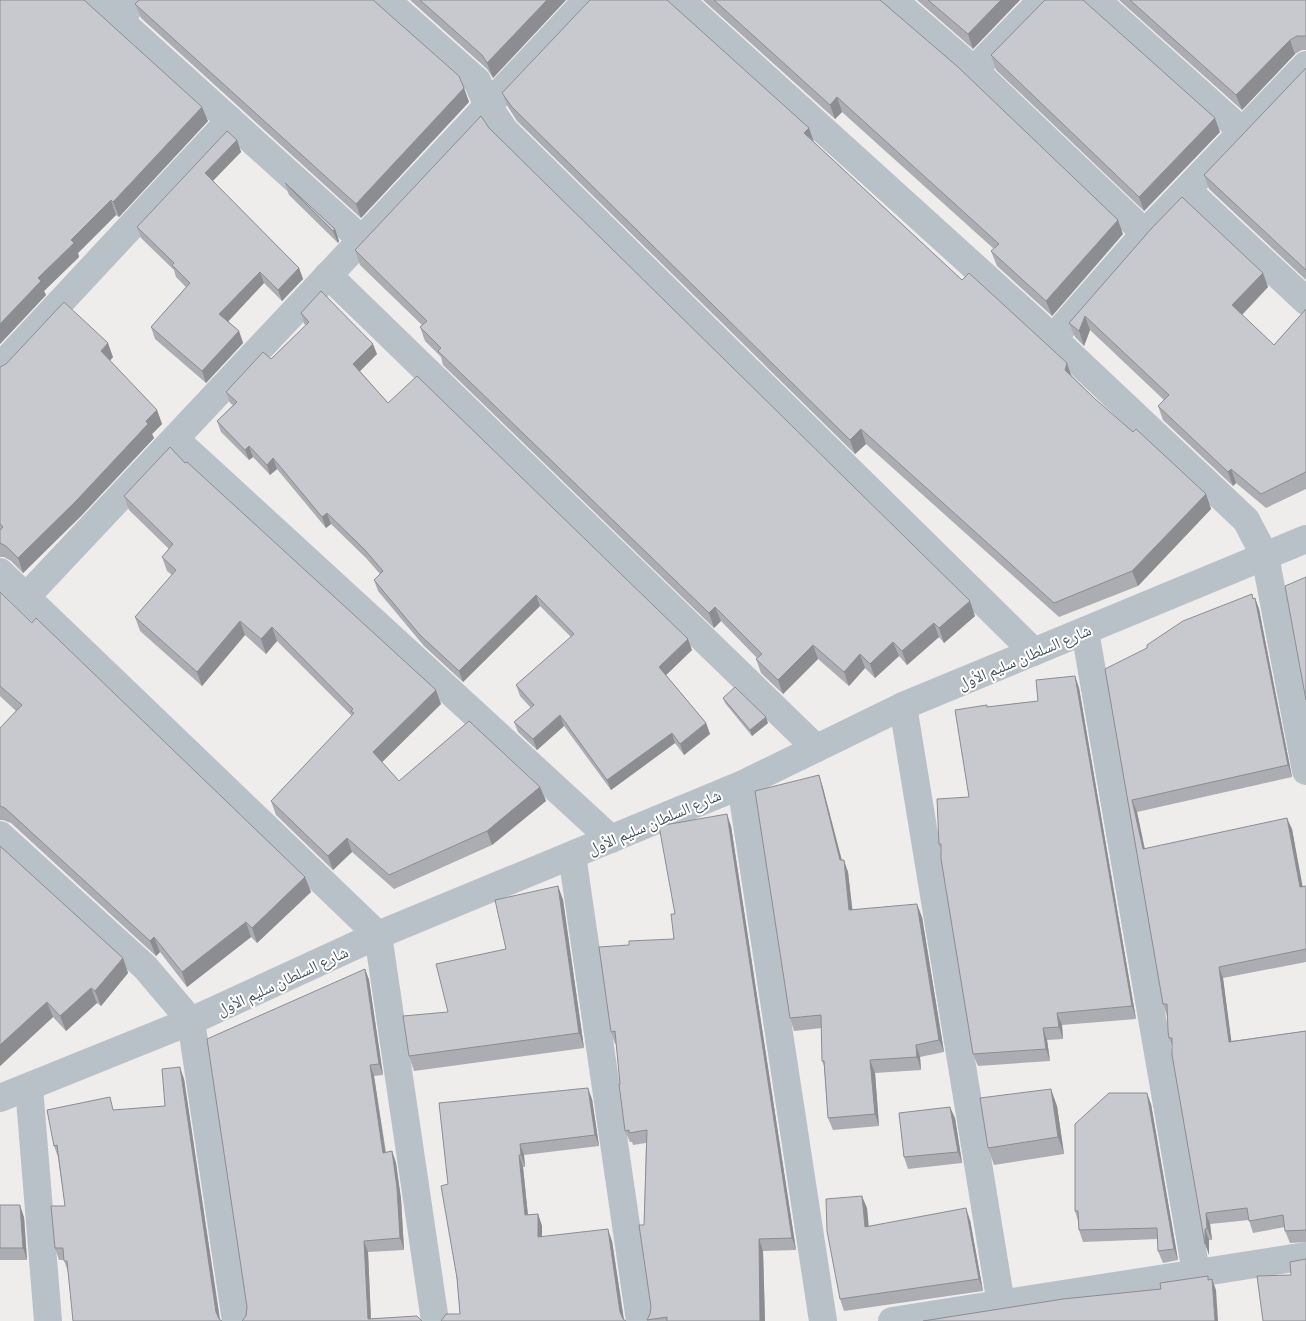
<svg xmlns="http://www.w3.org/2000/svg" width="1306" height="1321" viewBox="0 0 1306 1321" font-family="Barlow,'Noto Naskh Arabic',sans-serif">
  <rect width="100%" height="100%" fill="#efecec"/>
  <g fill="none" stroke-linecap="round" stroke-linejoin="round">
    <!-- minor -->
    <g stroke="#b9c1c8" stroke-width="28">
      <polyline points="97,0 362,240"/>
      <polyline points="386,0 477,81 488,106 505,131 1034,652"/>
      <polyline points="680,0 1053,338 1246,520 1265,556 1306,771"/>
      <polyline points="893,0 974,70 1145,233"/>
      <polyline points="1096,0 1242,131"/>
      <polyline points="119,19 136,0"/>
      <polyline points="974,70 1042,0"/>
      <polyline points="1188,191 1306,301"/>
      <polyline points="328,275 816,748"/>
      <polyline points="1053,338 1145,233 1306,65"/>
      <polyline points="0,367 230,120"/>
      <polyline points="175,439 611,839"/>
      <polyline points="0,572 378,935 435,1321"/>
      <polyline points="26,597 587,0"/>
      <polyline points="1085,631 1196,1272"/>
      <polyline points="903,706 1001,1304"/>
      <polyline points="741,785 823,1321"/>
      <polyline points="0,835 145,967 191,1021 236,1321"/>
      <polyline points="572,855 640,1321"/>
      <polyline points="29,1087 48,1321"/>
      <polyline points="892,1321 1306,1256"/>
    </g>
    <!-- tertiary -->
    <polyline stroke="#b9c1c8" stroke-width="28" points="0,1098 191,1021 378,935 741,785 903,706 1306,539"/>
  </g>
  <!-- wall -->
  <g fill="#abadb2">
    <polygon points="0,0 208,121 119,217 116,215 78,253 79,257 44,291 46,295 0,344"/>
    <polygon points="410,0 566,0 493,78 487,69"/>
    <polygon points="703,0 880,0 1123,234 1052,316 997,266 991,251 994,249 842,112 835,119"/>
    <polygon points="917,0 1020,0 973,49"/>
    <polygon points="1119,0 1306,0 1306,50 1302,50 1295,54 1242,110"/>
    <polygon points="135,4 464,88 469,102 361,218 141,18"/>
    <polygon points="991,55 1220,132 1144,211 996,70"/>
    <polygon points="1306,68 1306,280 1209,189 1204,175"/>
    <polygon points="502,93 813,141 962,280 1072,376 1094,398 1133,432 1206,494 1211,509 1138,586 1059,617 866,444 855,454 517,121 508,107"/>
    <polygon points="489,128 975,616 944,643 939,637 907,665 899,656 875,678 865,668 849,686 818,659 783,694 761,673 756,659 757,658 721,621 714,628 443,365 441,357 425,341 420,327 422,325 360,265 355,250"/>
    <polygon points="237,140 241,152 212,181 299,268 303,279 282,301 264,283 228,321 239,331 243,343 206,383 155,339 151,327 186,287 176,277 174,270 141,238 137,227"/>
    <polygon points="285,183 335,229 339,241 338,243 289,195"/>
    <polygon points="1151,229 1263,273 1268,287 1242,315 1274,345 1306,309 1306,489 1266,508 1236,483 1233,486 1163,420 1158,406 1164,400 1090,330 1084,346 1075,337 1069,323"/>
    <polygon points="301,313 377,354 360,371 388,403 692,650 666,675 706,723 710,734 684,755 675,743 611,790 564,726 537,750 518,732 514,722 531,708 520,696 516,685 571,637 540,606 463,682 424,646 378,591 374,580 380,574 367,559 331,524 326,528 277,469 270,475 253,457 249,460 221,432 217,421 233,405 230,403 226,392 271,359 306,325 304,324"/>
    <polygon points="113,357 110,361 157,410 162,424 152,434 154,438 81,516 23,573 11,561 4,557 0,557 0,367"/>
    <polygon points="185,463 441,704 382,762 399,781 540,787 546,801 492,845 394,889 352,852 333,870 276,815 271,801 352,716 277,641 266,654 245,635 202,686 140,631 135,617 172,575 167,571 162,557 169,549 129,510 124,496"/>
    <polygon points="0,592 311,892 257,943 251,937 187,987 160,952 156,956 11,823 3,820 0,820 0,728 16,711 0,696"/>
    <polygon points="1255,598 1259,609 1292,777 1137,812 1145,849 1292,829 1302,887 1306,886 1306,962 1223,978 1231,1041 1306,1031 1306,1242 1290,1243 1285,1231 1285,1227 1253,1233 1249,1220 1210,1224 1212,1240 1209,1240 1209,1255 1172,1046 1169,1038 1167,1016 1163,1004 1105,669"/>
    <polygon points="1075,676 1079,688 1136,1019 1062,1025 1063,1039 1047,1040 1050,1061 978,1066 973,1054 941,849 939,844 969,797 987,707 1038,701"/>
    <polygon points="723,698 768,723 752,736 725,703"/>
    <polygon points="819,775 823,788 841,860 848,872 852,910 922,917 944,1052 920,1057 921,1070 875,1073 879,1126 833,1130 828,1118 824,1066 822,1061 822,1028 794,1031 790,1018"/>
    <polygon points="731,826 796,1250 763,1251 765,1321 647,1321 647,1320 650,1314 651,1307 644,1225 646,1143 633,1145 632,1142 630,1142 625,1131 616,1044 615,1044 611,1032 629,945 674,939 675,914"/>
    <polygon points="0,846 123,958 128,973 101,1006 97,1003 66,1031 53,1017 0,1066"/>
    <polygon points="558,886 563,900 584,1048 414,1071 409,1056 448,1012 506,949"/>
    <polygon points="365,969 369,980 383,1075 374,1076 386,1152 392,1151 396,1163 401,1199 404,1250 368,1252 371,1319 246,1316"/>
    <polygon points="184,1079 220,1319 68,1272 64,1260 59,1260 55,1248 65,1206 58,1157 54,1146 115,1110 165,1106"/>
    <polygon points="592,1099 599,1146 524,1155 525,1167 523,1167 528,1215 538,1214 542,1226 542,1237 612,1241 624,1319 460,1314 448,1184"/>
    <polygon points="1151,1104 1178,1260 1163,1263 1158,1251 1158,1239 1083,1242 1079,1230 1078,1221 1075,1211"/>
    <polygon points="1057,1106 1064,1154 994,1165 988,1148"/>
    <polygon points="955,1118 962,1163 908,1169 904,1157"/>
    <polygon points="0,1205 24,1217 27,1260 0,1260"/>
    <polygon points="867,1208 868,1226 970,1220 983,1291 844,1311 840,1299"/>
  </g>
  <!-- shaded-wall -->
  <g fill="#8b8d91">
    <polygon points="547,0 566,0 493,78 487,63"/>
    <polygon points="1001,0 1020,0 973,49 968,34"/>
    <polygon points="1290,40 1295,54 1242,110 1236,95"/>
    <polygon points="464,88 469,102 361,218 356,204"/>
    <polygon points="837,97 842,112 835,119 830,105"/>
    <polygon points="202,107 208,121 119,217 113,202"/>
    <polygon points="1215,118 1220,132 1144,211 1139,197"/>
    <polygon points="809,128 814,142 804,133"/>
    <polygon points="237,140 241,152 209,185 205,173"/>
    <polygon points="111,200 116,215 78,253 79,257 44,291 46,295 0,344 0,324 38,278 71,240"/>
    <polygon points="1118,220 1123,234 1052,316 1046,301"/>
    <polygon points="335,229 339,241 338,243 333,231"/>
    <polygon points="299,268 303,279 282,301 278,290"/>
    <polygon points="260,272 264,283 224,326 219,314"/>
    <polygon points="1263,273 1268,287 1237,320 1232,305"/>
    <polygon points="1085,316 1090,330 1084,346 1079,331"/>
    <polygon points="239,331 243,343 206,383 202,371"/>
    <polygon points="108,343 113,357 106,365 101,351"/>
    <polygon points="373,344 377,354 357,374 353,364"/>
    <polygon points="1067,363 1072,378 1065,370"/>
    <polygon points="157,410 162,424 152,434 154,438 81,516 23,573 18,558 146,421"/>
    <polygon points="861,429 866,444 855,454 850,440"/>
    <polygon points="249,446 253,457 249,460 245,450"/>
    <polygon points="273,458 277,469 270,475 267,465"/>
    <polygon points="1231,469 1236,483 1233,486 1228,472"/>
    <polygon points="1206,494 1211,509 1138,586 1132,571"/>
    <polygon points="327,513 331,524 326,528 322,517"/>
    <polygon points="536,595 540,606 463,682 459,671"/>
    <polygon points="1255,598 1259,609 1292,777 1288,765"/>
    <polygon points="970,601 975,616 944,643 939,628"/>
    <polygon points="715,607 721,621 714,628 709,613"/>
    <polygon points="240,621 245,635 202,686 197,672"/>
    <polygon points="934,623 939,637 907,665 902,651"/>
    <polygon points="272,627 277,641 266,654 261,639"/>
    <polygon points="688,639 692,650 663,678 659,667"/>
    <polygon points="893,642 899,656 875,678 870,664"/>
    <polygon points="813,645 818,659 783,694 778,680"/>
    <polygon points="860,654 865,668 849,686 844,672"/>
    <polygon points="1075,676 1079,688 1136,1019 1132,1006"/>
    <polygon points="436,690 441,704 378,766 373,752"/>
    <polygon points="560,715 564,726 537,750 533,739"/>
    <polygon points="766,717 768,723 752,736 750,730"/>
    <polygon points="706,723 710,734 684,755 680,744"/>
    <polygon points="672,733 675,743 611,790 607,780"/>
    <polygon points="819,775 823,788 845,872 840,860"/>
    <polygon points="540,787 546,801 492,845 487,831"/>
    <polygon points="1132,800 1137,812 1147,861 1143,849"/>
    <polygon points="727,814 731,826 796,1250 792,1238"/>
    <polygon points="1287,818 1292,829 1305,899 1300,887"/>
    <polygon points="347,838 352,852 333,870 328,856"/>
    <polygon points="844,860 848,872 854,923 849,910"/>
    <polygon points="305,877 311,892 257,943 252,928"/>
    <polygon points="558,886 563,900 584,1048 579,1033"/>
    <polygon points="917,904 922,917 944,1052 939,1040"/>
    <polygon points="246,922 251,937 187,987 182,972"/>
    <polygon points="154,937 160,952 156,956 150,941"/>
    <polygon points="123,958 128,973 101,1006 95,991"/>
    <polygon points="1219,967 1223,978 1233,1053 1229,1042"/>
    <polygon points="365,969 369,980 383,1075 379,1064"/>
    <polygon points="91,988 97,1003 66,1031 60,1016"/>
    <polygon points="47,1002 53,1017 0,1066 0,1045"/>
    <polygon points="1057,1013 1062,1025 1063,1039 1059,1027"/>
    <polygon points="1043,1028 1047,1040 1050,1061 1046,1049"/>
    <polygon points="916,1045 920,1057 921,1070 917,1057"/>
    <polygon points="870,1060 875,1073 879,1126 875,1114"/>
    <polygon points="370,1065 374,1076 387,1164 383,1153"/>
    <polygon points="180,1067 184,1079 220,1321 216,1312"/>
    <polygon points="588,1088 592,1099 599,1146 595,1135"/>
    <polygon points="1051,1089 1057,1106 1064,1154 1058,1137"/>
    <polygon points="1147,1093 1151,1104 1178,1260 1174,1249"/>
    <polygon points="950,1107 955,1118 962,1163 958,1152"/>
    <polygon points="520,1144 524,1155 525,1167 521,1155"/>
    <polygon points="392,1151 396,1163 401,1199 404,1250 400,1238"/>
    <polygon points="519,1155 523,1167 529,1226 525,1215"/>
    <polygon points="862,1196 867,1208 870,1239 865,1227"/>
    <polygon points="20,1205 24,1217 27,1260 23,1248"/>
    <polygon points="966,1208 970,1220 983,1291 979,1279"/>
    <polygon points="1206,1213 1210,1224 1212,1240 1207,1228"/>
    <polygon points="538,1214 542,1226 542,1249 538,1237"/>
    <polygon points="608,1229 612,1241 624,1321 620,1312"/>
    <polygon points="1205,1229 1209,1240 1209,1255 1205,1244"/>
    <polygon points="759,1239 763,1251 765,1321 760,1321"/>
    <polygon points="364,1241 368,1252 371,1321 368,1319"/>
    <polygon points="1212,1279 1216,1290 1218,1321 1215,1321"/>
  </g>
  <!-- building -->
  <g fill="#c7c9cf" stroke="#8b8d91">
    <polygon points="0,0 84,0 202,107 113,202 111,200 71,240 74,243 38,278 41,281 0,324"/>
    <polygon points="139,0 373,0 459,76 464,88 356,204 135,4"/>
    <polygon points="420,0 547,0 487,63 482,55"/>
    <polygon points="590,0 667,0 809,128 804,133 962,280 969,273 1067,363 1065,370 1094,398 1133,432 1136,429 1206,494 1132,571 1054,603 861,429 850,440 512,107 502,93"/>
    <polygon points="714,0 880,0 958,67 1118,220 1046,301 991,251 999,244 837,97 830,105"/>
    <polygon points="928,0 1001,0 968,34"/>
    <polygon points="1045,0 1083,0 1215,118 1139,197 991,55"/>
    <polygon points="1130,0 1306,0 1306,36 1297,36 1290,40 1236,95"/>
    <polygon points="1306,68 1306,270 1204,175"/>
    <polygon points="481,116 489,128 970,601 939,628 934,623 902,651 893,642 870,664 860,654 844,672 813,645 778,680 756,659 762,654 715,607 709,613 438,351 441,348 420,327 427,321 355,250"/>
    <polygon points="227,131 237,140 205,173 299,268 278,290 260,272 219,314 239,331 202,371 151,327 190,283 172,265 174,263 137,227"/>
    <polygon points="285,183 335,229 333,231"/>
    <polygon points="1182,197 1263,273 1232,305 1274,345 1306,309 1306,472 1261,494 1231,469 1228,472 1158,406 1169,395 1085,316 1079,331 1069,323 1151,229"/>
    <polygon points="321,291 373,344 353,364 388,403 417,376 688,639 659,667 706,723 680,744 672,733 607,780 560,715 533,739 514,722 534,705 516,685 574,634 536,595 459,671 420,635 374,580 383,571 364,549 327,513 322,517 273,458 267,465 249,446 245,450 217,421 237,402 226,392 263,352 271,359 309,322 301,313"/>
    <polygon points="64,302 108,343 101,351 157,410 146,421 148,424 76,501 18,558 6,546 0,543 0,530 3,527 0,524 0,367 6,364"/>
    <polygon points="170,447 185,463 187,462 436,690 373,752 399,781 469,721 540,787 487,831 389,875 347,838 328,856 271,801 354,713 351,711 353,709 272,627 261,639 240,621 197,672 135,617 176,570 162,557 173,544 124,496"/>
    <polygon points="1306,577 1306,700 1285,586"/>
    <polygon points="0,592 32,623 36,618 305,877 252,928 246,922 182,972 154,937 150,941 5,808 0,806 0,728 22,705 0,686"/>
    <polygon points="1252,594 1253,599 1255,598 1288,765 1132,800 1143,849 1287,818 1300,887 1306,886 1306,949 1219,967 1229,1042 1306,1031 1306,1230 1285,1231 1283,1215 1249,1221 1247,1208 1206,1213 1207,1228 1205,1229 1205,1244 1172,1055 1172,1038 1169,1038 1168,1031 1167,1004 1163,1004 1105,669 1147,648 1147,645 1183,621"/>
    <polygon points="1075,676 1132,1006 1057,1013 1059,1027 1043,1028 1046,1049 973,1054 941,859 941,844 939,844 937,799 969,797 955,710 987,705 987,707 1038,701 1036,680"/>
    <polygon points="735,687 766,717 750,730 723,698"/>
    <polygon points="819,775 840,860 844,860 849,910 917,904 939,1040 916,1045 917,1057 870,1060 875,1114 828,1118 824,1061 822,1061 821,1015 790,1018 755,791"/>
    <polygon points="727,814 792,1238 759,1239 760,1321 667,1321 667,1317 647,1320 650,1314 651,1307 639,1225 644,1225 647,1130 629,1133 629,1130 625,1131 619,1084 620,1084 615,1031 611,1032 599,947 629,945 629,941 674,939 671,914 675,914 659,826"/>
    <polygon points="0,846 123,958 95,991 91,988 60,1016 47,1002 0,1045"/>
    <polygon points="558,886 579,1033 409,1056 403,1016 448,1012 436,964 506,949 495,900"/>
    <polygon points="365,969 379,1064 370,1065 383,1153 392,1151 397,1188 400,1238 364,1241 368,1319 417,1316 422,1321 242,1321 246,1316 247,1307 207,1039"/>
    <polygon points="180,1067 216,1312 219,1319 222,1321 73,1321 67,1261 64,1261 63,1248 55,1248 51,1206 65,1206 57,1145 54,1146 47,1110 110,1097 113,1110 165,1106 162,1069"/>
    <polygon points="588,1088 595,1135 520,1144 521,1155 519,1155 525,1215 538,1214 538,1237 608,1229 620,1312 623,1319 626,1321 441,1321 446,1314 460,1314 457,1278 441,1186 448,1184 439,1103"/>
    <polygon points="1051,1089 1058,1137 988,1148 980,1098"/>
    <polygon points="1109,1093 1147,1093 1174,1249 1158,1251 1157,1228 1079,1230 1078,1211 1075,1211 1075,1124"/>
    <polygon points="950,1107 958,1152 904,1157 899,1113"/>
    <polygon points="862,1196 865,1227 966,1208 979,1279 840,1299 827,1231 826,1199"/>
    <polygon points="0,1205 20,1205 23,1248 0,1248"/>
    <polygon points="1306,1259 1306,1321 1263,1321 1257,1276 1291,1275 1290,1262"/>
    <polygon points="1208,1276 1208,1280 1212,1279 1215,1321 923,1321 1063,1299 1161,1289 1160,1283"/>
  </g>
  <g text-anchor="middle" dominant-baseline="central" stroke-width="4" stroke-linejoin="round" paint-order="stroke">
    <!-- street labels -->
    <g font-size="16" fill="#465058" stroke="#fff">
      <text transform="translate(1024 656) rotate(-23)">شارع السلطان سليم الأول</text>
      <text transform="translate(654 821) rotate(-23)">شارع السلطان سليم الأول</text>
      <text transform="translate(282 980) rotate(-25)">شارع السلطان سليم الأول</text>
    </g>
  </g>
</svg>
